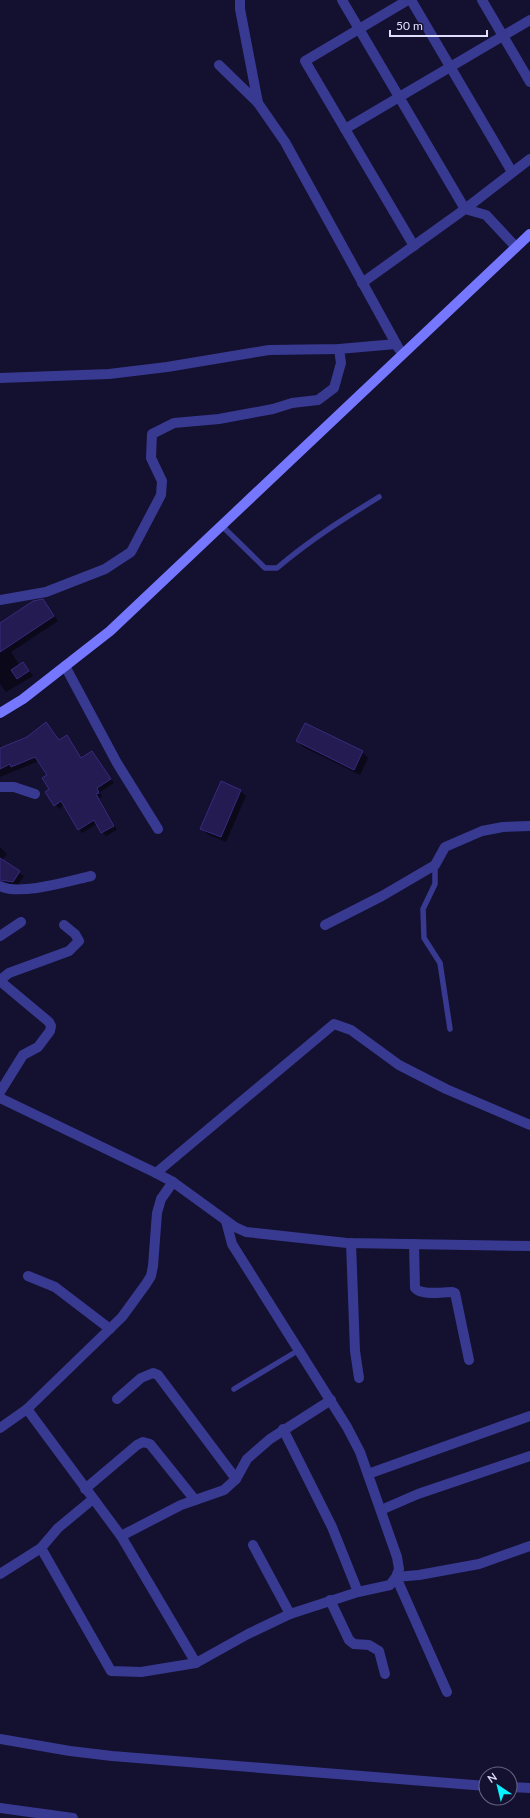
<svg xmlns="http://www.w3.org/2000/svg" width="530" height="1818" viewBox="0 0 530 1818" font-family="Lato,sans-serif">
  <rect width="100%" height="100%" fill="#14102f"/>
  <!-- shadow -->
  <g fill="#0007">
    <polygon points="42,600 58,621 11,652 20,666 23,663 33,676 6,692 0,684 0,628"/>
    <polygon points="50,727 60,741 70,740 82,759 92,752 114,783 100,792 102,797 99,798 117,830 106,836 97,824 82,833 64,805 59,809 46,792 50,789 49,775 39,761 0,777 0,745 3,748"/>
    <polygon points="297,741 362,752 368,758 360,775 303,747"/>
    <polygon points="240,790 246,796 226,842 207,834 202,828"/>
    <polygon points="0,847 7,854 1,861 24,876 17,886 0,882"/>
  </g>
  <!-- building -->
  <g fill="#231b51" stroke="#382b7f">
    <polygon points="43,599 54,616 0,652 0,623 33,601"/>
    <polygon points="23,662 29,671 17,679 11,670"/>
    <polygon points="46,722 59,740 67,735 81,758 92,751 111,779 97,788 99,793 96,794 114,826 101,833 94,820 78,830 61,801 54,806 45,792 49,789 42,778 47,775 35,757 11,767 10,764 0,769 0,748 27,737"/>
    <polygon points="305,723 363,751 354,770 296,741"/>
    <polygon points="221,781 241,790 221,837 200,829"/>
    <polygon points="0,858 20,871 13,882 0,880"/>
  </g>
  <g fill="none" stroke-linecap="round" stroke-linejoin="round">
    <!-- service -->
    <g stroke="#383991" stroke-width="5.5">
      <path d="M222 526 265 568H277C310 540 343 519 379 497"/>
      <polyline points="435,865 435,884 423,909 424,938 440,963 450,1029"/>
      <polyline points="234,1389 299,1350"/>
    </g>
    <!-- minor -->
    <g stroke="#383991" stroke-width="10">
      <polyline points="342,0 465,209 486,215 516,247"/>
      <polyline points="408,0 305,61 414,246"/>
      <polyline points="411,0 512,172"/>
      <polyline points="482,0 530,82"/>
      <polyline points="219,65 258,103 240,9 240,0"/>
      <polyline points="258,103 285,142 399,349"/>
      <polyline points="345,129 530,20"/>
      <polyline points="362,283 465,209 530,159"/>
      <polyline points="0,378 109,374 167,367 269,350 339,349 396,344"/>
      <polyline points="0,600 46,592 105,569 131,552 161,495 162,481 151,458 152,434 174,423 219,419 273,409 292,403 318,400 334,388 341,363 339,349"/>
      <polyline points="65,666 117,763 158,829"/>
      <polyline points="0,787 14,787 35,794"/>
      <path d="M0 886C20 896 69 881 91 876"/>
      <polyline points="325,925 382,896 435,865 445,847 482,831 503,827 530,826"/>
      <polyline points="0,936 21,922"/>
      <polyline points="0,980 9,973 69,951 79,941 75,934 64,925"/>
      <polyline points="0,981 49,1022 51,1026 50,1031 38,1047 23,1055 0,1092"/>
      <polyline points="0,1098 156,1173 173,1182 235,1227 246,1232 347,1243 530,1246"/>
      <polyline points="156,1173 334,1024 351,1030 399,1065 446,1089 530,1125"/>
      <polyline points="351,1243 355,1351 359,1378"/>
      <path d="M414 1244 415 1288C422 1296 442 1292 452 1292L455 1293 469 1360"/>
      <polyline points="28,1276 55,1287 110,1329"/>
      <polyline points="117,1399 141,1378 153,1373 158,1375 236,1479"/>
      <polyline points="27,1409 121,1536 196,1663"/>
      <polyline points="0,1428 27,1409 122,1317 146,1284 151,1276 153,1266 157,1213 161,1199 173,1182"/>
      <polyline points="283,1429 332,1527 358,1592"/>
      <polyline points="368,1474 530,1416"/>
      <polyline points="85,1489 137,1445 143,1442 150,1444 195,1500"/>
      <polyline points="381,1510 418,1494 530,1456"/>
      <polyline points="121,1536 181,1505 224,1490 236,1479 247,1459 270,1439 331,1400"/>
      <polyline points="253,1545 290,1614"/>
      <polyline points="41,1548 111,1671 141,1672 196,1663 248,1634 290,1614 358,1592 390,1585 396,1577 399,1569 397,1557 360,1452 347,1427 232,1244 226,1221"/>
      <polyline points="0,1574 41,1548 58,1528 93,1499"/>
      <polyline points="330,1600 349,1640 354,1644 369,1645 379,1651 385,1674"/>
      <polyline points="447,1692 396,1577 419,1575 479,1564 530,1546"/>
      <polyline points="0,1739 70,1751 112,1756 486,1786"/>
      <polyline points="510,1787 530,1788"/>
      <polyline points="0,1808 73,1818"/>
    </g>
    <!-- secondary -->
    <polyline stroke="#7578ff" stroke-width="10" points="0,713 23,699 110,631 530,234"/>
  </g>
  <!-- north arrow -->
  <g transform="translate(498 1786) rotate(325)"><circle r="19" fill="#14102f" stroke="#666282"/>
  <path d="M0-3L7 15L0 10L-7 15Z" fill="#0af2ff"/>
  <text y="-6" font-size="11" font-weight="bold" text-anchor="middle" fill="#e0deff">N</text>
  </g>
  <!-- scale -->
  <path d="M390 30v6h97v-6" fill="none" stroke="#e0deff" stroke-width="2"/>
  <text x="396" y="30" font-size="12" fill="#e0deff" stroke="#14102f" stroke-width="3" paint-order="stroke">50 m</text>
</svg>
